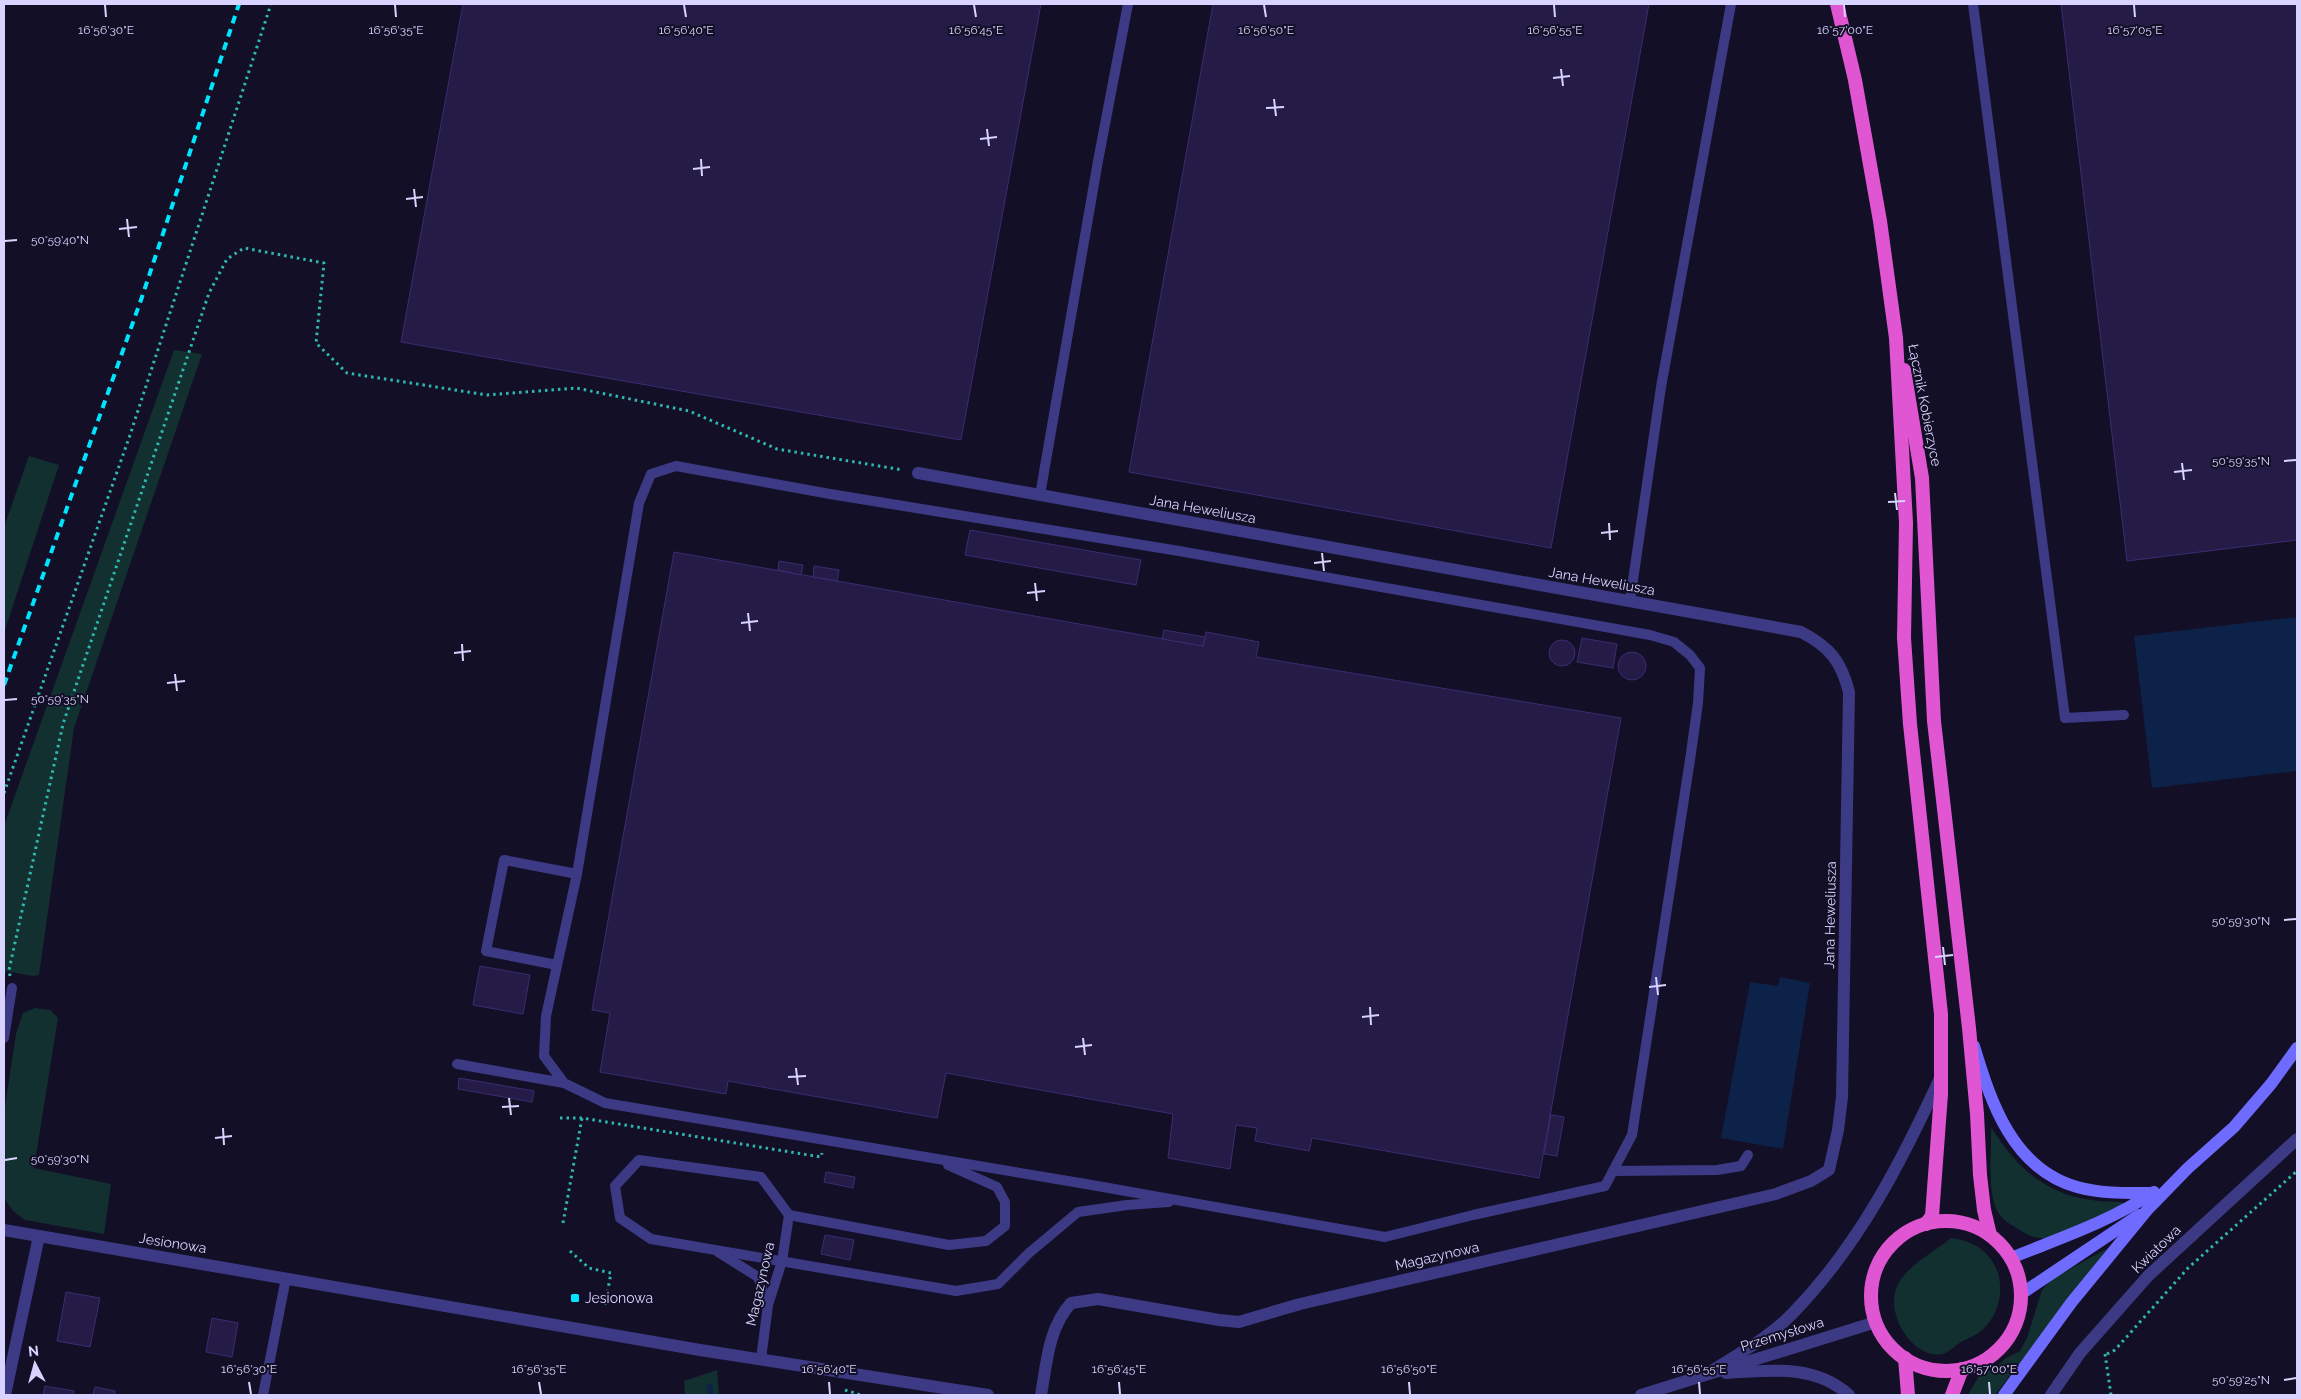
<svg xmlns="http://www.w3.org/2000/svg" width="2301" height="1399" viewBox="0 0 2301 1399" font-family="Raleway,sans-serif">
  <rect width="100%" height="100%" fill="#130f26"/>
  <!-- green -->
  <g fill="#12302f">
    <polygon points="174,350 202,354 74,728 39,975 33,976 6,971 4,983 4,826"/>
    <polygon points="29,456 59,465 4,633 4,527"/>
    <polygon points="35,1008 50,1010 58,1018 34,1168 111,1184 104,1234 25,1220 13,1211 4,1198 4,1113 16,1034 23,1013"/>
    <path d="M1991 1127C2024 1180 2060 1203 2123 1202L2122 1205C2102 1214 2074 1231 2053 1237 2042 1240 2029 1237 2020 1230 2013 1226 2004 1221 1999 1214 1986 1195 1992 1150 1991 1127Z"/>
    <path d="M1951 1238C1962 1240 1973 1242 1982 1250 2008 1271 2005 1310 1981 1331 1975 1336 1968 1338 1961 1342 1956 1345 1948 1353 1942 1354 1920 1358 1901 1334 1896 1315 1884 1275 1926 1259 1951 1238Z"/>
    <polygon points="2108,1248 1995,1395 1968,1395 1980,1374 1995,1368 2006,1358 2020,1351 2027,1338 2042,1290 2052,1279"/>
    <polygon points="717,1370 719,1395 685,1395 684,1381"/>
  </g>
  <!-- water -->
  <g fill="#0c2248">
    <polygon points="2297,617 2297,771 2152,788 2134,636"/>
    <polygon points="1780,977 1810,983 1783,1149 1721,1138 1750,982 1778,986"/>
  </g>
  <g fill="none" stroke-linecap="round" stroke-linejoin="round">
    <!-- stream -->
    <polyline stroke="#0c2248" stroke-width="5.5" points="710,1386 710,1395"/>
  </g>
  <!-- building -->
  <g fill="#241b47" stroke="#3b2d73">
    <polygon points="463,4 1041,4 961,440 401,342"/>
    <polygon points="1213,4 1649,4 1551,548 1129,472"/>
    <polygon points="2061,4 2297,4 2297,540 2127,561"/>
    <polygon points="970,530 1141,560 1136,585 965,555"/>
    <polygon points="674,552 1203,646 1206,632 1259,642 1256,657 1621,718 1539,1178 1312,1138 1309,1151 1255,1141 1257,1128 1236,1125 1230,1169 1168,1158 1173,1114 946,1073 937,1118 728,1081 726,1094 600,1072 610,1013 592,1010"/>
    <polygon points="779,561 803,565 801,575 778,570"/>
    <polygon points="814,566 839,570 837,581 813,577"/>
    <polygon points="1164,630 1205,637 1203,646 1162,639"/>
    <polygon points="1582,638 1617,644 1613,668 1577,662"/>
    <circle cx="1562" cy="653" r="13"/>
    <circle cx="1632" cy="666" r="14"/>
    <polygon points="480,966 530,975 523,1014 473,1005"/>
    <polygon points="459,1078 534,1091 532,1102 458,1089"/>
    <polygon points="1551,1115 1564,1117 1557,1156 1544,1154"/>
    <polygon points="826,1172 855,1177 853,1188 824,1182"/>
    <polygon points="825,1235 854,1240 850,1260 821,1254"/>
    <polygon points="66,1292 100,1298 90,1347 57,1341"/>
    <polygon points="212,1318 238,1323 232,1357 206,1352"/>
    <polygon points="45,1386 74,1391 73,1395 43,1395"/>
    <polygon points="95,1387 115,1391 115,1395 93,1395"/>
  </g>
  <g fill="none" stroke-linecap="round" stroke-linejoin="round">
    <!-- path -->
    <g stroke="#2fb8b0" stroke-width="3" stroke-dasharray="2.5 4" stroke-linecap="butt">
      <polyline points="4,793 130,435 271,4"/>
      <polyline points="10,976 9,970 63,724 209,293 227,259 244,248 324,263 316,343 347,373 487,395 576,388 689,411 777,449 903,470"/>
      <polyline points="560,1118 582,1118 821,1157 822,1153"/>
      <polyline points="563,1223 582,1118"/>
      <polyline points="570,1251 589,1268 611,1273 605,1305"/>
      <polyline points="2105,1354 2111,1395"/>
      <polyline points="2107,1354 2115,1350 2188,1268 2297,1171"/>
      <polyline points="845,1390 861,1395"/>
    </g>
    <!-- service -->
    <g stroke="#3d3a85" stroke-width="10">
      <polyline points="1973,4 2065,718 2124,715"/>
      <polyline points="1040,495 1098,161 1128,4"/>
      <polyline points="1630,601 1661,387 1731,4"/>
      <polyline points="557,965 486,951 504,860 577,874"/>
      <polyline points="4,1038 12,988"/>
      <polyline points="457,1064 564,1083 605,1103 1086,1184 1385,1237 1473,1215 1605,1186 1632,1135 1690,760 1698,703 1700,668 1690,655 1674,642 1650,635 1179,551 830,494 676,466 651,474 639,503 577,874 546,1016 544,1056 564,1083"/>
      <polyline points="948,1165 997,1187 1005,1202 1005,1226 986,1241 949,1245 789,1215 761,1177 639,1160 615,1186 620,1218 651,1239 956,1291 998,1284 1029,1253 1078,1212 1127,1205 1169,1202"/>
      <polyline points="1613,1171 1717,1170 1741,1166 1748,1155"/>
      <polyline points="718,1252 758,1277 768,1305"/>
      <polyline points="761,1359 768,1305 782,1261 789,1215"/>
      <polyline points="263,1395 286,1278"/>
    </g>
    <!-- minor -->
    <g stroke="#3d3a85" stroke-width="12">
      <path d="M918 473 1801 632C1830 647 1841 661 1849 692L1842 1097 1838 1130 1829 1170 1811 1181 1776 1194 1300 1304 1239 1322 1219 1320 1098 1299 1071 1303C1048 1329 1047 1362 1041 1395"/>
      <polyline points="5,1395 39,1236"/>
      <polyline points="2051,1395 2080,1353 2148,1276 2297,1139"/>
    </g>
    <!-- tertiary -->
    <g stroke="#3d3a85" stroke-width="12">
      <polyline points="4,1230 700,1350 988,1395"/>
      <path d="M1726 1373C1769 1370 1815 1364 1849 1395"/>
      <path d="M1707 1374C1736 1355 1769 1338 1793 1313 1859 1245 1902 1161 1941 1076"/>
      <polyline points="1641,1395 1876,1322"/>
    </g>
    <!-- secondary -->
    <g stroke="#6f6bff" stroke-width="12">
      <path d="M1974 1046C1991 1103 2013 1169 2077 1187 2102 1194 2128 1193 2153 1193"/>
      <path d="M2011 1258C2060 1238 2109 1222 2154 1192"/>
      <polyline points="2021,1294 2139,1215"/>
      <polyline points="2004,1395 2071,1303 2148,1209 2188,1168 2234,1127 2271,1084 2297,1048"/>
    </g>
    <!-- trunk -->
    <g stroke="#e055d1" stroke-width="14">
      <polyline points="1837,4 1855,80 1880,221 1896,338 1906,523 1904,638 1910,724 1941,1014 1941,1094 1932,1216 1926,1224"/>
      <polyline points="1904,370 1922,478 1934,721 1969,1028 1977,1114 1980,1175 1984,1210 1990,1235"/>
      <circle cx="1946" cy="1296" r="75"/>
      <polyline points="1905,1358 1908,1395"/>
      <polyline points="1952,1395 1962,1369"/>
    </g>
    <!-- rail -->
    <polyline stroke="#00e5ff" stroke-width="4" stroke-dasharray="8 6" stroke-linecap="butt" points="4,685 142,297 239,4"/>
  </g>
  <!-- ticks -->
  <path fill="none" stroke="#d9d4ff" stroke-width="2" d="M105 5 106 17M395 5 396 17M684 5 686 17M974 5 976 17M1264 5 1266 17M1554 5 1555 17M1844 5 1845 17M2134 5 2135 17M1561 69 1563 86M1553 78 1570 76M1274 99 1276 116M1266 108 1284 107M987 129 989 146M980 139 997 137M701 159 702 176M693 169 710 167M414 189 416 207M406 199 423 197M127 219 129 237M119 229 137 227M5 241 17 240M2284 461 2296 460M2182 463 2184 480M2174 472 2192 470M1895 493 1897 510M1888 502 1905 501M1609 523 1610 540M1601 533 1618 531M1322 553 1324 571M1314 563 1331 561M1035 583 1037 601M1027 593 1045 591M748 613 750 631M741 623 758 621M462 644 463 661M454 653 471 651M175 674 177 691M167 683 185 681M5 700 17 699M2284 920 2296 919M1943 947 1945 965M1935 957 1953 955M1656 977 1658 995M1649 987 1666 985M1370 1007 1371 1025M1362 1017 1379 1015M1083 1038 1085 1055M1075 1047 1092 1045M796 1068 798 1085M788 1077 806 1076M509 1098 511 1115M502 1107 519 1106M223 1128 224 1145M215 1138 232 1136M5 1160 17 1158M2284 1380 2296 1378M249 1382 251 1394M539 1382 541 1394M829 1382 830 1394M1119 1382 1120 1394M1409 1382 1410 1394M1699 1382 1700 1394M1989 1382 1990 1394"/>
  <!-- markers -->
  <rect fill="#00e5ff" stroke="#130f26" stroke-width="2" x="570" y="1293" width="10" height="10" rx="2.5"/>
  <g text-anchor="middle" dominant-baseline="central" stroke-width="4" stroke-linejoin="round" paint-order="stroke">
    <!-- street labels -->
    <g font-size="14" fill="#d9d4ff" stroke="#130f26">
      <text transform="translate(1925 405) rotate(79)">Łącznik Kobierzyce</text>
      <text transform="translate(1203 509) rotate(10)">Jana Heweliusza</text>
      <text transform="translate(1602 581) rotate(10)">Jana Heweliusza</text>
      <text transform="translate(1830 915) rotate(-89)">Jana Heweliusza</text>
      <text transform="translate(173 1243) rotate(9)">Jesionowa</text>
      <text transform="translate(2156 1249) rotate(-44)">Kwiatowa</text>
      <text transform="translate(1437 1256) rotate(-13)">Magazynowa</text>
      <text transform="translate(760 1284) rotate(-77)">Magazynowa</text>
      <text transform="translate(1782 1334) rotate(-17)">Przemysłowa</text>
    </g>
    <!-- poi labels -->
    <g font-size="14" fill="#d9d4ff" stroke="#130f26" text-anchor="start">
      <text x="585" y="1298">Jesionowa</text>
    </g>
  </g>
  <g font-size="12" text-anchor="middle" fill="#d9d4ff" stroke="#130f26" stroke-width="4" stroke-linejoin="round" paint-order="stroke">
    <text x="106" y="34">16°56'30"E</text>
    <text x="396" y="34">16°56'35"E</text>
    <text x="686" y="34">16°56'40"E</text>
    <text x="976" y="34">16°56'45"E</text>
    <text x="1266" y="34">16°56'50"E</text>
    <text x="1555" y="34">16°56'55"E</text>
    <text x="1845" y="34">16°57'00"E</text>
    <text x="2135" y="34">16°57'05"E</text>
    <text x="60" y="244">50°59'40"N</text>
    <text x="2241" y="465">50°59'35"N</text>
    <text x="60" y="703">50°59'35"N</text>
    <text x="2241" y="925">50°59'30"N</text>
    <text x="60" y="1163">50°59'30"N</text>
    <text x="249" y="1373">16°56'30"E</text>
    <text x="539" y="1373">16°56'35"E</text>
    <text x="829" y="1373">16°56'40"E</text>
    <text x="1119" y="1373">16°56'45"E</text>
    <text x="1409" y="1373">16°56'50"E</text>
    <text x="1699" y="1373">16°56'55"E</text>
    <text x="1989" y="1373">16°57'00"E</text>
    <text x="2241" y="1384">50°59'25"N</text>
  </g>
  <!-- border -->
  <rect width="2301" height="1399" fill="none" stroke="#d9d4ff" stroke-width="10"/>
  <!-- north arrow -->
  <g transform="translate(35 1364) rotate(354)" stroke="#130f26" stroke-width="4" paint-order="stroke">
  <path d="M0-4L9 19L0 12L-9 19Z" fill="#d9d4ff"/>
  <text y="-8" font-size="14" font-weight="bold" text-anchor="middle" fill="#d9d4ff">N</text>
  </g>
</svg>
